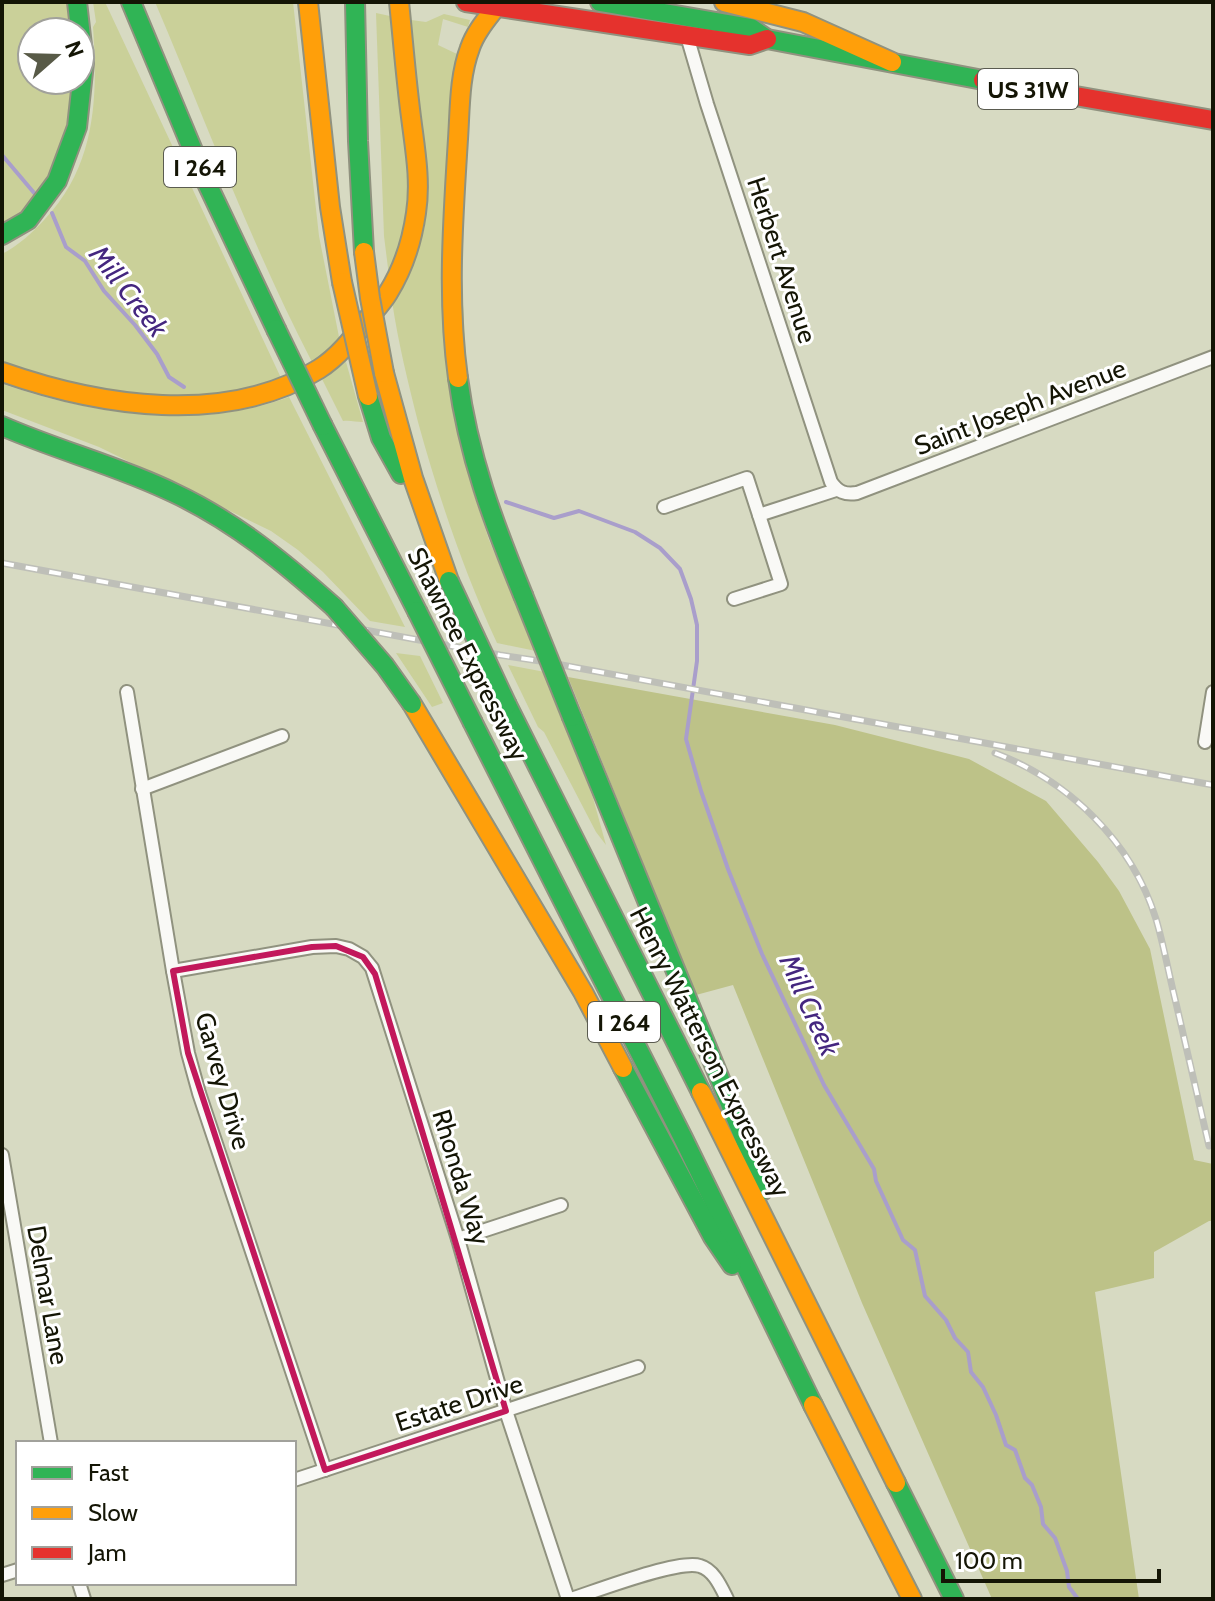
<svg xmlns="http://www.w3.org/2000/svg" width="1215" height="1601" viewBox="0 0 1215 1601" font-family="Cabin,sans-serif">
  <rect width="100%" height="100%" fill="#d7dac2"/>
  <!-- green -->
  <g fill="#cad099">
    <polygon points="2,2 69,2 72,32 32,32 32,80 75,80 71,120 52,171 30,206 2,229"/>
    <path d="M93 2H105L281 378 222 394 163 395 101 389 40 376 2 363V254C18 246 33 232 45 219 96 165 98 97 93 27L96 22Z"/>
    <path d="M155 2H293L319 236 340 342 312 362C252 246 206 122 155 2Z"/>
    <polygon points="376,13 390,16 405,143 408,194 403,231 389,276 384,236"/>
    <path d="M444 14 470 20 468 27 443 19 438 45 457 54 453 94 472 488 489 540 536 651 497 643C464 572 439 498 418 422 408 382 398 342 392 301L406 283 414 264 425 226 411 20 426 22Z"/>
    <path d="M346 362 363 422C356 422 350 420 343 421L322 379Z"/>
    <path d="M2 384C92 414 197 431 289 397L405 627 370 621 323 572 298 550 271 531 99 447 2 410Z"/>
    <polygon points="396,653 420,656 443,703 432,707"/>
    <polygon points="508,665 545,672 593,798 606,845 596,832 544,732 538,727"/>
  </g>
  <!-- forest -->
  <polygon fill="#bdc288" points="568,677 835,725 969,759 1046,801 1098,862 1119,891 1150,949 1194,1160 1213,1164 1213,1221 1209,1221 1154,1252 1154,1278 1095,1292 1139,1599 992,1599 862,1303 733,985 696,995"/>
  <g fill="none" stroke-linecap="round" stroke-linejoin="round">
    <!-- stream -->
    <g stroke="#a99ecb" stroke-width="4">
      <polyline points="2,155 35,194"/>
      <polyline points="52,213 66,247 85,261 104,291 135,325 157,354 169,377 184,387"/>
      <polyline points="506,502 554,518 579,511 635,532 660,548 680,569 691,599 697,625 697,661 686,739 701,791 728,869 762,954 824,1085 874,1169 876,1181 903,1240 915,1250 925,1296 946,1320 955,1338 968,1352 971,1372 983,1387 996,1415 1006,1445 1015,1450 1025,1478 1032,1485 1041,1507 1043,1524 1055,1538 1067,1571 1069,1587 1078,1599"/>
    </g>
    <!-- street casing -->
    <g stroke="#90927f" stroke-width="16">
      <g id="street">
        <path d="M687 36 707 104 831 482C838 492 845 495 857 493L1213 357"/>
        <polyline points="664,507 747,478 759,515 836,490"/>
        <polyline points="734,599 781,584 759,515"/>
        <polyline points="127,692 173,971 188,1053 199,1093 325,1470"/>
        <polyline points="1205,742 1213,692"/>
        <polyline points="142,789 282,736"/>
        <polyline points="173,971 312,947 336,946 349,949 363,957 372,968 458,1239 506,1411 568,1599"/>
        <polyline points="2,1155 51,1443"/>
        <polyline points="458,1239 561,1205"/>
        <polyline points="294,1480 638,1367"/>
        <polyline points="2,1575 18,1570"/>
        <polyline points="79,1583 84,1599"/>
        <path d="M571 1599C596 1591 679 1559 700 1566 714 1570 721 1587 727 1599"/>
      </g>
    </g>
    <!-- fast casing -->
    <g stroke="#90927f" stroke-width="22">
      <g id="fast">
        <polyline points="131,2 204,177 276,329"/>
        <polyline points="355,2 358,141 364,252"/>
        <polyline points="600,2 751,28 767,39 983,80"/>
        <polyline points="2,235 28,220 57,181 77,127 84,63 77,2"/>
        <path d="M458 378C468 455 494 524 523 595"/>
        <polyline points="368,396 381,438 401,474"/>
        <path d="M2 426C59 451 119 466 174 493 234 521 285 563 334 607"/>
        <polyline points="323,426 417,611"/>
        <polyline points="507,705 701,1092"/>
        <polyline points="572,717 753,1160 763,1190"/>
        <polyline points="473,723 683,1138 813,1405"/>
        <polyline points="623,1068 713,1237 732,1265"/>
        <polyline points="896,1483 954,1599"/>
      </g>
    </g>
    <!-- slow casing -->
    <g stroke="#90927f" stroke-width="22">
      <g id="slow">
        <polyline points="308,2 330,207 342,282"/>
        <polyline points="724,2 803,22 892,62"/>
        <path d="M2 372C99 406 226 427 319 369 338 357 352 339 366 321 373 312 382 303 388 293 403 269 412 241 416 213 421 181 415 149 411 117 406 79 403 40 399 2"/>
        <polyline points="384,373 413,478 449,581"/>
        <path d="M458 378C447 300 453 219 458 139 460 110 459 77 470 48 475 33 486 20 496 7"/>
        <polyline points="412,704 583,992 623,1068"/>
        <polyline points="701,1092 896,1483"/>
        <polyline points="813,1405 912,1599"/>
      </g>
    </g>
    <!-- jam casing -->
    <g stroke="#90927f" stroke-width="22">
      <g id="jam">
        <polyline points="466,2 750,45 767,39"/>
        <polyline points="983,80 1213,120"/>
      </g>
    </g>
    <!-- street -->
    <use href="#street" stroke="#f9f9f6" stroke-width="12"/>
    <!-- fast -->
    <use href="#fast" stroke="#30b455" stroke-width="18"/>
    <!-- slow -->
    <use href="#slow" stroke="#ff9f0a" stroke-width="18"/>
    <!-- jam -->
    <use href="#jam" stroke="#e5322d" stroke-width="18"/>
    <!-- rail casing -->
    <g stroke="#bebfb8" stroke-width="7">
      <g id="rail">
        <polyline points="2,563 500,655 540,661 1213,785"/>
        <path d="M995 753C1069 781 1132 842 1156 919 1164 946 1169 975 1176 1003 1187 1050 1198 1098 1209 1146"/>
      </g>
    </g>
    <!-- rail -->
    <use href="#rail" stroke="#fff" stroke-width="4" stroke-dasharray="12" stroke-linecap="butt"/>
    <!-- fast-bridge casing -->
    <g stroke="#90927f" stroke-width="22" stroke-linecap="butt">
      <g id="fast-bridge">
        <polyline points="276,329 323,426"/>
        <polyline points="449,581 507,705"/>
        <polyline points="523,595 572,717"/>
        <polyline points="334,607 385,666 412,704"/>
        <polyline points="417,611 473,723"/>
      </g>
    </g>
    <!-- slow-bridge casing -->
    <g stroke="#90927f" stroke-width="22" stroke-linecap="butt">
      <g id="slow-bridge">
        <polyline points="364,252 370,298 384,373"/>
        <polyline points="342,282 368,396"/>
      </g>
    </g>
    <!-- fast-bridge -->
    <use href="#fast-bridge" stroke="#30b455" stroke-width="18"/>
    <!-- slow-bridge -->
    <use href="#slow-bridge" stroke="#ff9f0a" stroke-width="18"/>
  </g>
  <!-- marked area -->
  <path fill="none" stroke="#c2185b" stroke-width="6" stroke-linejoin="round" d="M336 946 363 957 375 974 506 1411 325 1470 188 1053 173 971 312 947Z"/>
  <g text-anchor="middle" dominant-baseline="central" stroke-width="6" stroke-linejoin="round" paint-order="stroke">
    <!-- shield labels -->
    <g fill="#fff" stroke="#5a5b50" stroke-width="2">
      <rect x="978" y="69" width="100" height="40" rx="6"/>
      <rect x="164" y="147" width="72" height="40" rx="6"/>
      <rect x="588" y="1002" width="72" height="40" rx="6"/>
    </g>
    <g font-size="24" font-weight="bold" fill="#141505">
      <text x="1028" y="89">US 31W</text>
      <text x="200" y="167">I 264</text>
      <text x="624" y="1022">I 264</text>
    </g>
    <!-- street labels -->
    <g font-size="26" fill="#141505" stroke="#fff">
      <text transform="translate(782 260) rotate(72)">Herbert Avenue</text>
      <text transform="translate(1020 407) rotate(-21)">Saint Joseph Avenue</text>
      <text transform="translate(468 654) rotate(63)">Shawnee Expressway</text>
      <text transform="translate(710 1052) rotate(63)">Henry Watterson Expressway</text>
      <text transform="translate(223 1081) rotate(74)">Garvey Drive</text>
      <text transform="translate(461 1177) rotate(73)">Rhonda Way</text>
      <text transform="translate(48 1295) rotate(80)">Delmar Lane</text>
      <text transform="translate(459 1403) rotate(-18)">Estate Drive</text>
    </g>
    <!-- water labels -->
    <g font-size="28" font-style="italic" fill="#44267f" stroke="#fff">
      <text transform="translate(129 291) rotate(52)">Mill Creek</text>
      <text transform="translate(810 1005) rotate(66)">Mill Creek</text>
    </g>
  </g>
  <!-- border -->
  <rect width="1215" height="1601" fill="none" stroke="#141505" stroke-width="8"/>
  <!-- legend -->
  <rect x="16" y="1441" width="280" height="144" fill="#ffffff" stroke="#a1a19b" stroke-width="2"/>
  <rect x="32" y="1467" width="40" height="12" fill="#30b455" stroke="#a1a19b" stroke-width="2"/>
  <text x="88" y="1481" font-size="24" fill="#141505">Fast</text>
  <rect x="32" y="1507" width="40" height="12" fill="#ff9f0a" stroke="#a1a19b" stroke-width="2"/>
  <text x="88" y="1521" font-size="24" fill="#141505">Slow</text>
  <rect x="32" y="1547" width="40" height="12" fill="#e5322d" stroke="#a1a19b" stroke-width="2"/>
  <text x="88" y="1561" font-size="24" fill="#141505">Jam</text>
  <!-- north arrow -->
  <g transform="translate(56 56) rotate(70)"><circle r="38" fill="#ffffff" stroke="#a1a19b" stroke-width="2"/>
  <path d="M0-6L14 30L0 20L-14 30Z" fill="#585a47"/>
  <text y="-12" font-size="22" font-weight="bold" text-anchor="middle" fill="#141505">N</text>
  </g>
  <!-- scale -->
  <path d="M943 1569v12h216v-12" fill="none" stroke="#141505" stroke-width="4"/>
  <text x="955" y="1569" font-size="24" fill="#141505" stroke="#ffffff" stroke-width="6" paint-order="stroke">100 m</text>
</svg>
